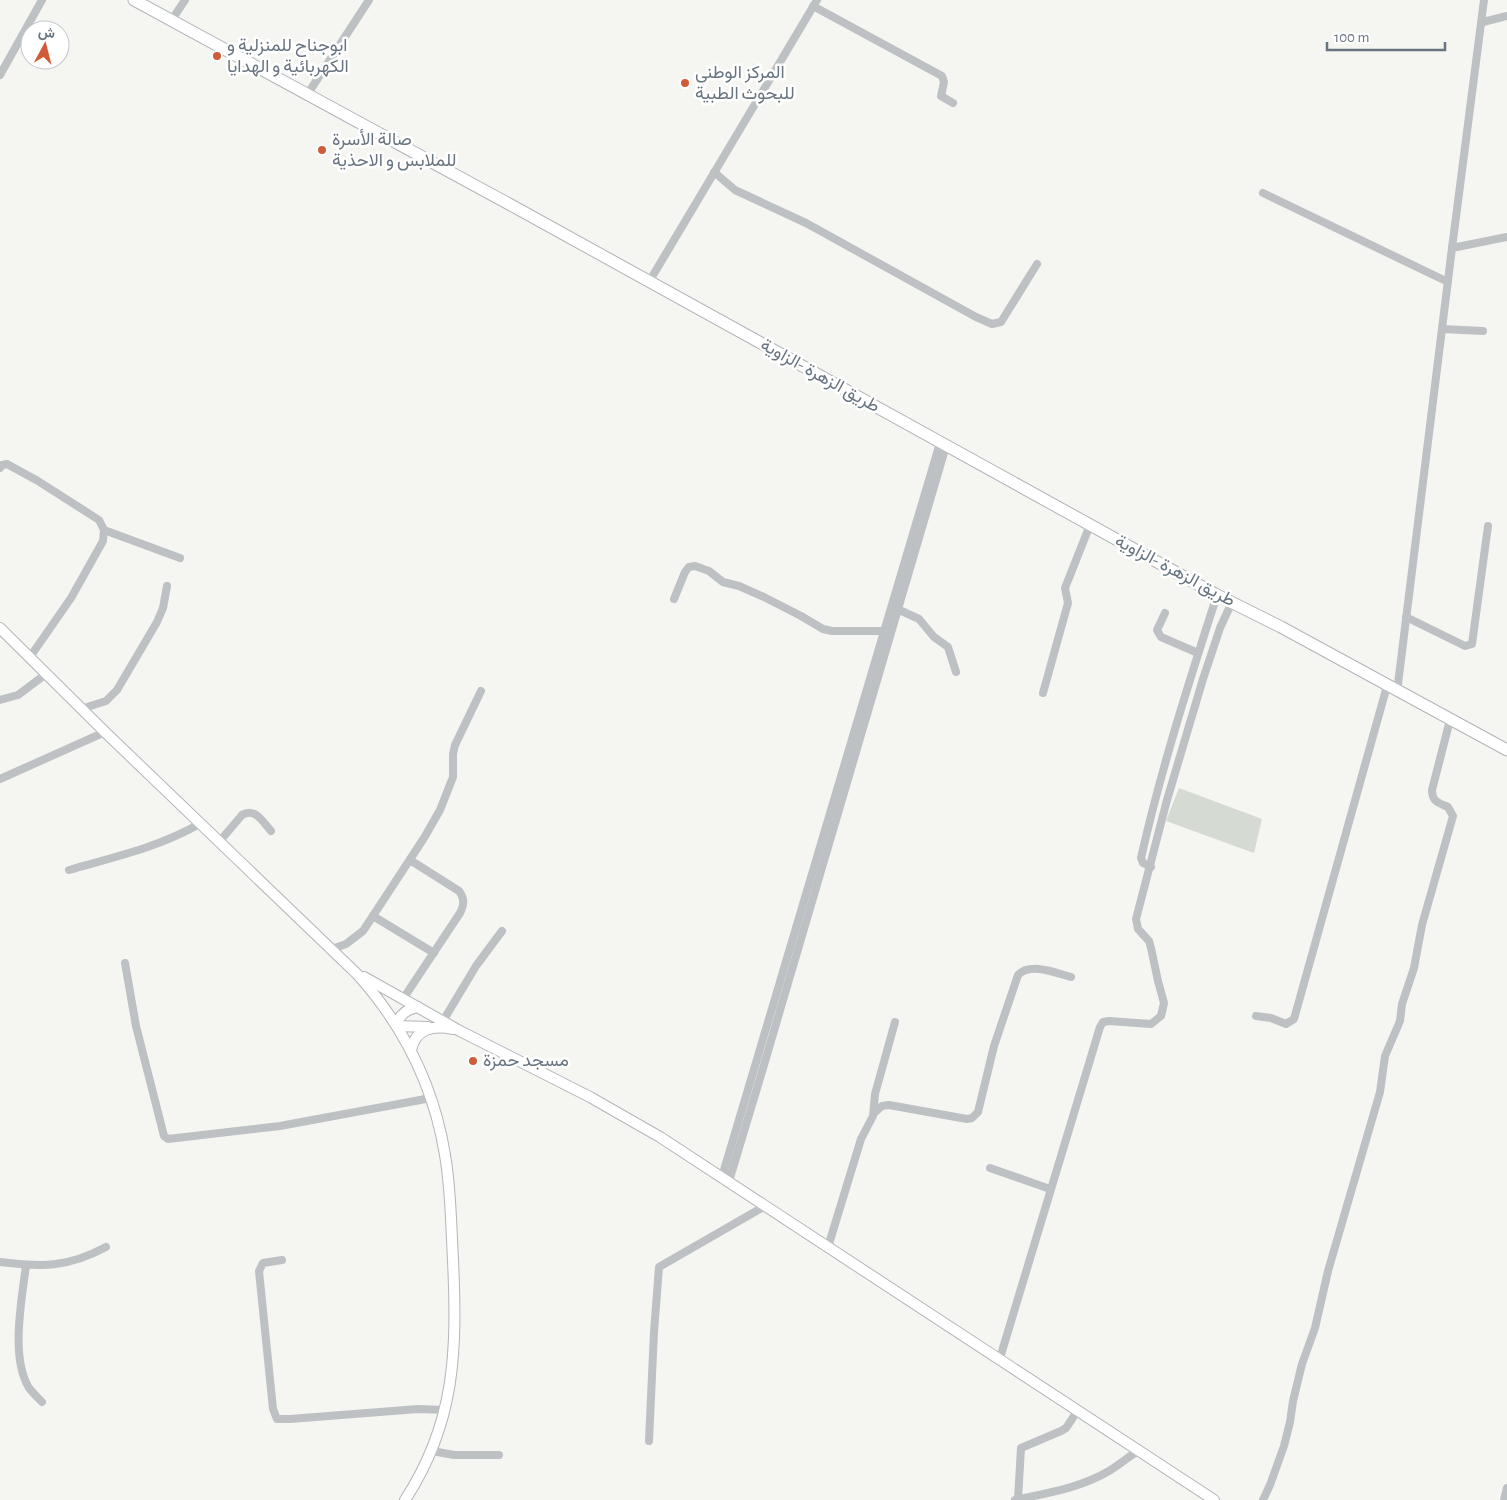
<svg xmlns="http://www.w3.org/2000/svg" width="1507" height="1500" viewBox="0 0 1507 1500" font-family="'Alegreya Sans',Vazirmatn,sans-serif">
  <rect width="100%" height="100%" fill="#f5f5f2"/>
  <!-- green -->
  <polygon fill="#d5dad2" points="1179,788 1262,819 1254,853 1166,821"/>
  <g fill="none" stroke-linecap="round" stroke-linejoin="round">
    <!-- secondary casing -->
    <g stroke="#b2b6ba" stroke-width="12">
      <g id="secondary">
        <path d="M0 628 105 732 357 974C403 1025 434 1087 445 1155 451 1189 451 1225 453 1260 457 1350 456 1422 405 1500"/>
        <polyline points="364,977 460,1031 590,1097 660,1137 1214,1500"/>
        <path d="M396 1025C400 1014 407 1009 418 1007"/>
        <polyline points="397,1026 428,1027"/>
        <path d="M411 1050C416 1028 433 1025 453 1029"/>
      </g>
    </g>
    <!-- primary casing -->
    <g stroke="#b1b5b8" stroke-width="13">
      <polyline id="primary" points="134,0 520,210 1217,595 1281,627 1507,750"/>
    </g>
    <!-- street -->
    <g stroke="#bdc1c4" stroke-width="8">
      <polyline points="813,6 942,76 944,82 941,96 953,103"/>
      <polyline points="171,21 185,0"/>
      <polyline points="1483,22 1507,16"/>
      <polyline points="0,75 42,0"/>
      <polyline points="307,95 369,0"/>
      <polyline points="714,172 735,190 806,223 976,317 992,324 1001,322 1037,264"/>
      <polyline points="1263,193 1448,282"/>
      <polyline points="1452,248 1507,237"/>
      <polyline points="649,282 817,0"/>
      <polyline points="1442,329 1483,331"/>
      <polyline points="0,468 2,465 7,464 38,481 99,520 104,530 103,541 71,598 30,657"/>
      <polyline points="104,530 180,558"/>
      <polyline points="674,599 685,572 689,567 695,566 709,571 723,582 739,586 764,597 801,616 823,629 832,631 885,631"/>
      <polyline points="895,608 919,619 934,637 948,647 956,672"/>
      <polyline points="1165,613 1157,630 1161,637 1198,653"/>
      <polyline points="1406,617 1465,646 1472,644 1488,526"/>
      <polyline points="1397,692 1452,248 1484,0"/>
      <polyline points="1043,693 1068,603 1065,588 1090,525"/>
      <polyline points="0,700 18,695 46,674"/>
      <polyline points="81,709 106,701 117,690 157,622 163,608 167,586"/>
      <polyline points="0,779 105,732"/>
      <path d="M220 841 242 815C255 807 263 822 271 831"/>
      <path d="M1151 867 1143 863 1141 858C1161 769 1189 682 1217 595"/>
      <path d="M69 870C114 857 160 847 201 823"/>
      <polyline points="373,916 434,953"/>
      <polyline points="332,949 346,944 363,931 424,838 440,810 453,777 453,754 455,745 481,691"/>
      <polyline points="125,963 136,1026 164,1136 168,1139 280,1126 431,1098"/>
      <path d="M403 999 460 913C464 905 465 899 459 891L410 860"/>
      <polyline points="1256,1016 1271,1018 1286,1024 1294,1019 1387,686"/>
      <polyline points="443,1021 476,966 502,931"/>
      <path d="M874 1113 882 1106 889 1105 967 1119 972 1118 978 1112 994 1046 1018 975C1030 962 1056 973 1071 977"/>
      <polyline points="990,1168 1050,1189"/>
      <polyline points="722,1177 940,443"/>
      <polyline points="729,1181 761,1075 946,446"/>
      <polyline points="828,1247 861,1139 873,1116 875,1094 895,1022"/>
      <polyline points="282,1260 263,1263 259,1271 273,1409 277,1419 290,1419 418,1409 445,1410"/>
      <path d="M0 1262C42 1267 67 1268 106 1247"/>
      <path d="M26 1265C22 1299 10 1357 29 1388 33 1393 38 1398 42 1402"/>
      <polyline points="1000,1358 1100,1027 1103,1022 1109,1021 1151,1024 1161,1016 1164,1003 1158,981 1151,948 1149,941 1138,929 1136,919 1167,800 1203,679 1220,628 1232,602"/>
      <polyline points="649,1441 654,1332 659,1267 765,1206"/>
      <polyline points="432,1451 454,1455 499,1455"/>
      <polyline points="1018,1499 1021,1448 1061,1431 1066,1428 1078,1410"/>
      <path d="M1015 1500C1047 1493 1080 1488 1109 1471 1119 1465 1128 1457 1138 1451"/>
      <path d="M1263 1500 1270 1485 1284 1446 1290 1422 1293 1401 1302 1364 1315 1328 1328 1271 1380 1092 1385 1056 1400 1021 1402 1004 1414 968 1422 925 1453 816 1448 807C1439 803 1432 802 1432 790L1450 720"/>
      <polyline points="1504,1500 1507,1488"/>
    </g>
    <!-- secondary -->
    <use href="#secondary" stroke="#fff" stroke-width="10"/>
    <!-- primary -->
    <use href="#primary" stroke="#fff" stroke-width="11"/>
  </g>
  <!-- markers -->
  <g fill="#cf5b39" stroke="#fff" stroke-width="2">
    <circle cx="217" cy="56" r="5"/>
    <circle cx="685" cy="83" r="5"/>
    <circle cx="322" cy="150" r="5"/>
    <circle cx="473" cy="1061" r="5"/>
  </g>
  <g text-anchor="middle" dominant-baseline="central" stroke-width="5" stroke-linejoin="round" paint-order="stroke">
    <!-- poi labels -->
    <g font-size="18" fill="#687580" stroke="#fff" text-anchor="start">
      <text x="227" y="46">ابوجناح للمنزلية و<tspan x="227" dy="21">الكهربائية و الهدايا</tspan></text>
      <text x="695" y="73">المركز الوطني<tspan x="695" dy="21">للبحوث الطبية</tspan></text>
      <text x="332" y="140">صالة الأسرة<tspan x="332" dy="21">للملابس و الاحذية</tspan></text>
      <text x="483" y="1061">مسجد حمزة</text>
    </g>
    <!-- street labels -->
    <g font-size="18" fill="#687580" stroke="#fff">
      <text transform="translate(820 376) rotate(29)">طريق الزهرة -الزاوية</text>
      <text transform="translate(1175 571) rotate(28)">طريق الزهرة -الزاوية</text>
    </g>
  </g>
  <!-- north arrow -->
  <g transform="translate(45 45) rotate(7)"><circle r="24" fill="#ffffff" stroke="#c3c8cc"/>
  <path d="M0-4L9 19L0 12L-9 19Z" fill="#cf5b39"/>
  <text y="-8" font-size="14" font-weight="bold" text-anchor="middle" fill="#687580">ش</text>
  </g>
  <!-- scale -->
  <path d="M1327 42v8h118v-8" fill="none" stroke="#687580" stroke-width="2.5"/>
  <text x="1334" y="42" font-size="15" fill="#687580" stroke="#ffffff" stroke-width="4" paint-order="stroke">100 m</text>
</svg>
